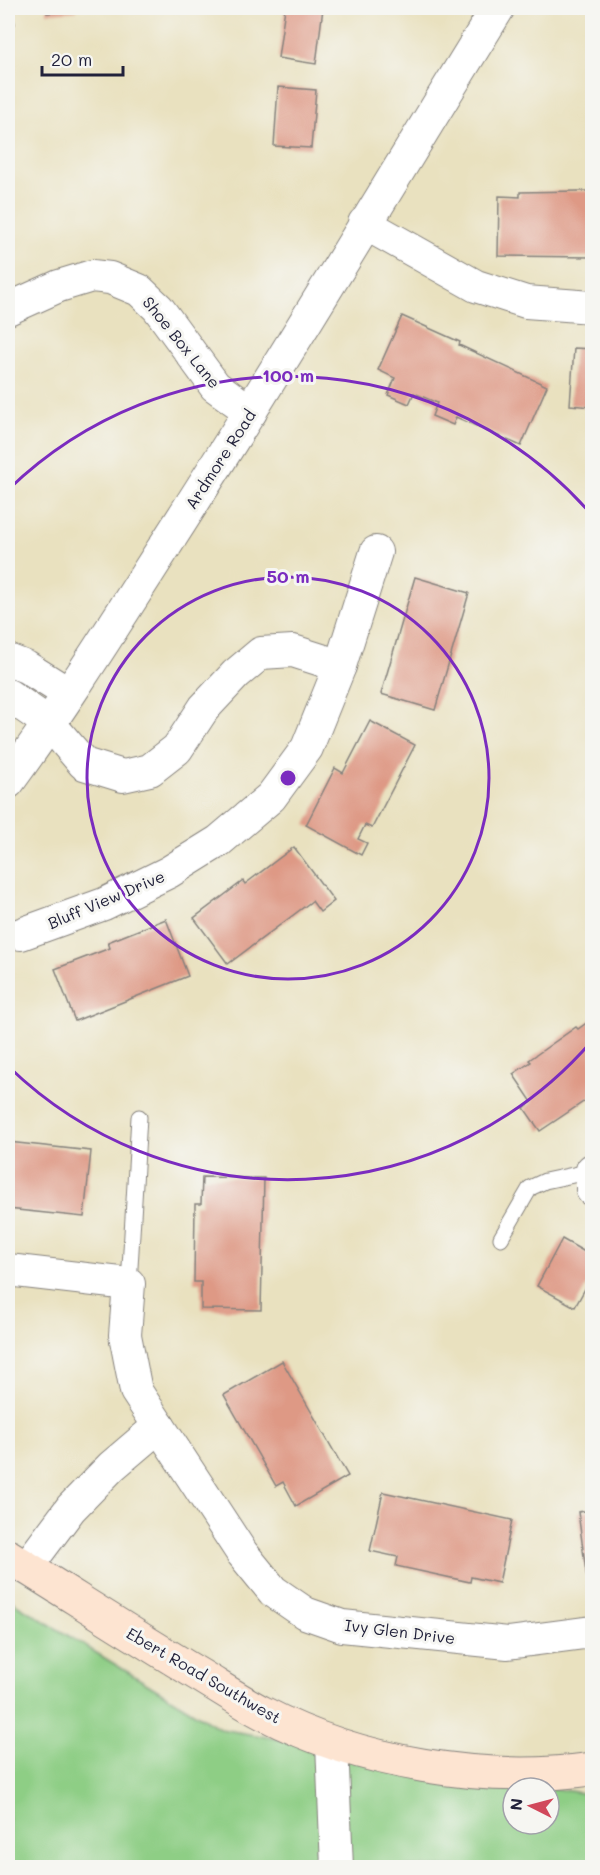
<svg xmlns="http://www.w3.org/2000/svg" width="600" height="1875" viewBox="0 0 600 1875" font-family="Mali,sans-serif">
  <rect width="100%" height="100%" fill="#f6f6f2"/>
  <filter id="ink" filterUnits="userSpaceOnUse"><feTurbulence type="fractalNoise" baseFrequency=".0167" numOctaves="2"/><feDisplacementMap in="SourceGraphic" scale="12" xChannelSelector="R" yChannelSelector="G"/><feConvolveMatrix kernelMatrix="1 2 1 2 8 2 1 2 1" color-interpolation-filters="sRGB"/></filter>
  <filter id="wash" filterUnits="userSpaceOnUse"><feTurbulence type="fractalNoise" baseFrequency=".008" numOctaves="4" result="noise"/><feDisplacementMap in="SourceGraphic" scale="24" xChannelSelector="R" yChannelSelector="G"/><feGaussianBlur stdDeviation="1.35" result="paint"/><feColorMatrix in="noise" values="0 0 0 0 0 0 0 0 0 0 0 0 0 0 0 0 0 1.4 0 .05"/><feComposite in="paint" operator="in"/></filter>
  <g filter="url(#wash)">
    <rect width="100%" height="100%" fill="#e9e1bf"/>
    <!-- green -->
    <path fill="#8ece85" stroke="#587860" stroke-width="1.5" fill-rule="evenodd" d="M8 1599 221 1729 592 1795V1867H8ZM513 1788H549V1824H513Z"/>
    <g id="blocks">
      <!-- building -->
      <g fill="#de9985">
        <polygon points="8,8 12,8 15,24 8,25"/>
        <polygon points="47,8 76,8 77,11 47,13"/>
        <polygon points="285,8 323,8 316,64 278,58"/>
        <polygon points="278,87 316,90 311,148 274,146"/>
        <polygon points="579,191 592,191 592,257 498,256 499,196 520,197 520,192"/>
        <polygon points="402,316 460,342 459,345 547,386 521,446 456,417 453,425 432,416 437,403 414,393 409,404 388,395 395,378 378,370"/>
        <polygon points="574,348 592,349 592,407 570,405"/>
        <polygon points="415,577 469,593 435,710 381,694"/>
        <polygon points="370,721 415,745 372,828 365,825 358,839 367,843 361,855 306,825 335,768 343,773"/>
        <polygon points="294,847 334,901 320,912 312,901 228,964 194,918 243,881 245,884"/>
        <polygon points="166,919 188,976 75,1021 55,969 110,948 108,942"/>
        <polygon points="592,1019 592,1096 540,1131 524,1108 532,1102 513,1074 531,1062 529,1060 576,1027 578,1029"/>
        <polygon points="8,1142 91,1151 84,1217 8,1209"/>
        <polygon points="202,1177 264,1178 261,1310 201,1309 201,1282 194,1282 195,1204 201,1204"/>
        <polygon points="562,1239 592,1256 592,1276 575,1307 537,1286"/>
        <polygon points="282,1361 348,1476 296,1506 283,1482 276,1486 224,1395"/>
        <polygon points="383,1492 512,1520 499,1583 471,1577 470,1582 396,1566 398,1557 370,1551"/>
        <polygon points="592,1510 592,1578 587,1579 578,1512"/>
      </g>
    </g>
  </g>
  <g filter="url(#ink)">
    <use href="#blocks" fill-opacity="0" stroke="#86827d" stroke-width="1.5"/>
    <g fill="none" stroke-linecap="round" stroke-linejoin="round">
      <!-- service casing -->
      <g stroke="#86827d" stroke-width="17">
        <g id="service">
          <polyline points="501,1238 530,1188 545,1181 592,1171"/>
          <polyline points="129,1284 139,1117"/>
        </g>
      </g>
      <!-- minor casing -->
      <g stroke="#86827d" stroke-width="34">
        <g id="minor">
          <polyline points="364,223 476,286 526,302 592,307"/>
          <polyline points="8,309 59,286 92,276 110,278 139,290 158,308 215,386 251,412"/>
          <polyline points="8,660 26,667 69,694"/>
          <polyline points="8,695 50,724 84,764 123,776 150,770 177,749 204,708 236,674 261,653 293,651 340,666"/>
          <polyline points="21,934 104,904 169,872 219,841 271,797 307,748 340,666 376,552"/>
          <polyline points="592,1170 592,1190"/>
          <polyline points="8,1270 129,1284 125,1335 136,1391 242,1553 273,1591 305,1613 342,1626 508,1643 592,1632"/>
          <polyline points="26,1568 71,1508 112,1466 159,1426"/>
          <polyline points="332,1743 337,1868"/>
        </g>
      </g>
      <!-- tertiary casing -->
      <g stroke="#86827d" stroke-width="35">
        <path id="tertiary" d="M8 782C62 708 111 630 161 552 277 373 386 189 498 8"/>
      </g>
      <!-- secondary casing -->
      <g stroke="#86827d" stroke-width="35">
        <path id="secondary" d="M8 1556C71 1595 133 1635 196 1673 218 1686 240 1701 263 1713 358 1763 486 1784 592 1769"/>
      </g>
      <!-- service -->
      <use href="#service" stroke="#fff" stroke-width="15"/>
      <!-- minor -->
      <use href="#minor" stroke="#fff" stroke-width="32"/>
      <!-- tertiary -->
      <use href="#tertiary" stroke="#fff" stroke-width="33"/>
      <!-- secondary -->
      <use href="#secondary" stroke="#fde4d1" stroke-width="33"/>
    </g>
  </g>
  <!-- distance rings -->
  <g fill="none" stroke="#7b2cbf" stroke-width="3">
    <circle cx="288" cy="778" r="201"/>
    <path d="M591 1042A402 402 0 0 1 9 1067M9 489A402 402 0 0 1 591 514"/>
  </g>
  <g text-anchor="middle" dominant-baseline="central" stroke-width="6" stroke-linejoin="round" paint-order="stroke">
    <!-- street labels -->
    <g font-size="16" fill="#22223b" stroke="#f6f6f2">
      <text transform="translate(182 342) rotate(51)">Shoe Box Lane</text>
      <text transform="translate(220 459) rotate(-57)">Ardmore Road</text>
      <text transform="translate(106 899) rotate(-23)">Bluff View Drive</text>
      <text transform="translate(400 1631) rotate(7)">Ivy Glen Drive</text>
      <text transform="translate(204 1675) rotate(30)">Ebert Road Southwest</text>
    </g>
  </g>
  <circle cx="288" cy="778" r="9" fill="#7b2cbf" stroke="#f6f6f2" stroke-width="3"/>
  <g font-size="18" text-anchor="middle" font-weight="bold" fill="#7b2cbf" stroke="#f6f6f2" stroke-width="6" stroke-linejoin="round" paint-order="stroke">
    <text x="288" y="382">100 m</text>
    <text x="288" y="583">50 m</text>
  </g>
  <!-- margin -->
  <rect width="600" height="1875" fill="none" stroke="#f6f6f2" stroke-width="30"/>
  <!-- north arrow -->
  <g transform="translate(531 1806) rotate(276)"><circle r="28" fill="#f6f6f2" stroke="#a1a1a9" stroke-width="1.5"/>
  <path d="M0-4.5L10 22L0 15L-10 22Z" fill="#d1495b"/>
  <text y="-9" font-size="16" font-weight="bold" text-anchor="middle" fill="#22223b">N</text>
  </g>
  <!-- scale -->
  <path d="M42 66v9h81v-9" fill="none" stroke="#22223b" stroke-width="3"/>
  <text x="51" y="66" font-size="18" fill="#22223b" stroke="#f6f6f2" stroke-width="4.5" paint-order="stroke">20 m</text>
</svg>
